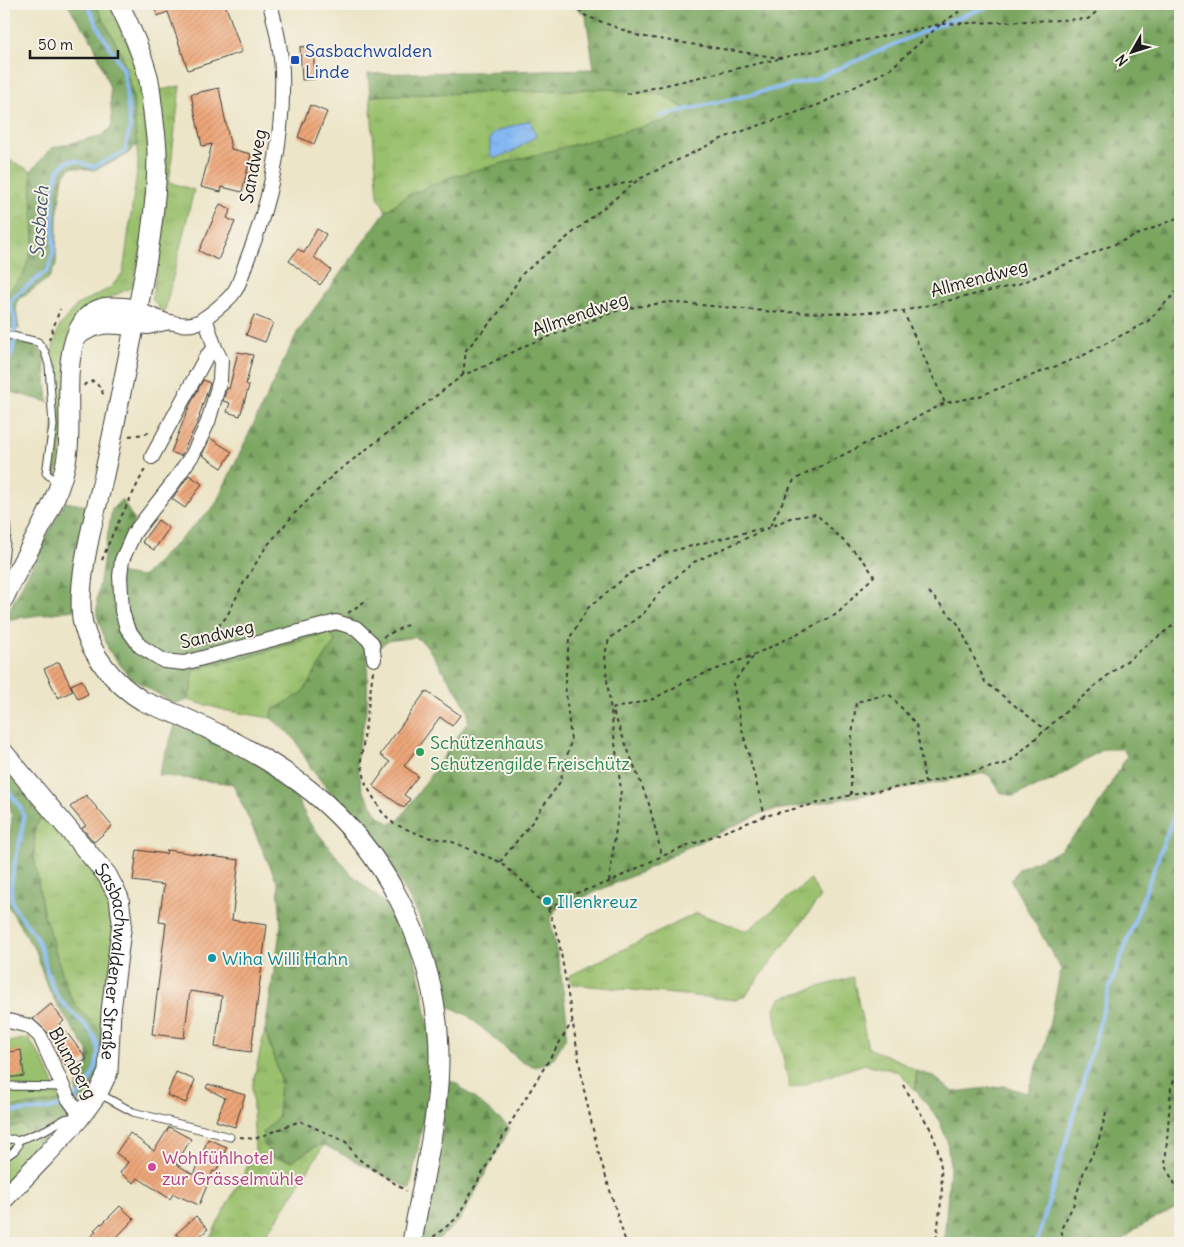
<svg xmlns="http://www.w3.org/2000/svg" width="1184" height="1247" viewBox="0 0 1184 1247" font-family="Delius,sans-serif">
  <defs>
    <pattern id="grass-tufts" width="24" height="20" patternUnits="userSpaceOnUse" patternTransform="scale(1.25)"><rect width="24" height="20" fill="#99c06c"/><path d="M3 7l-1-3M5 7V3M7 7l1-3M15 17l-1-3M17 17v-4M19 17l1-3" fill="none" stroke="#83a45d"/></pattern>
    <pattern id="forest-firs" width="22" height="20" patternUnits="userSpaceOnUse" patternTransform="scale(1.25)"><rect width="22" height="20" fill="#7aa660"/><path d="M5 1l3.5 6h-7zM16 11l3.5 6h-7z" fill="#63864e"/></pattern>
    <pattern id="water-ripples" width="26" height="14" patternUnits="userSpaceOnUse" patternTransform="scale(1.25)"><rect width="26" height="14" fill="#85b8f2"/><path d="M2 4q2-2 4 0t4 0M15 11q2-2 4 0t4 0" fill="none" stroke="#729ecf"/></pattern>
    <pattern id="building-hatch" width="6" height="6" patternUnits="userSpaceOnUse" patternTransform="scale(1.25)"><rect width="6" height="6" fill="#eda679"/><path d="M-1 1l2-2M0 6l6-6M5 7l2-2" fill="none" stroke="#cb8e68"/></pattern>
  </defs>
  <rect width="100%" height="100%" fill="#f7f3e8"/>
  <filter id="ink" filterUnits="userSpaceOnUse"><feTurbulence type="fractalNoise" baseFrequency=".02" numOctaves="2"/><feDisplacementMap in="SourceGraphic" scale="10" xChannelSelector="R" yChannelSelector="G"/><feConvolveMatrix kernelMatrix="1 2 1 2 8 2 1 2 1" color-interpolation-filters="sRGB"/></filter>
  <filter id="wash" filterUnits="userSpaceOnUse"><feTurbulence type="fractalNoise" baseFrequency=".0096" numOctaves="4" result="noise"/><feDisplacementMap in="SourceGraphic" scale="20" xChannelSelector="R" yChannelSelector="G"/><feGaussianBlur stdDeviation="1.12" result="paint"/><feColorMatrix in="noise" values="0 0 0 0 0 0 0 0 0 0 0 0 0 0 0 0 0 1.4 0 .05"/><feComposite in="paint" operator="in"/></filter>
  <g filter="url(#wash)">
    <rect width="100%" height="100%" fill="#ece5c7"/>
    <!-- grass -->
    <g fill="url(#grass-tufts)" stroke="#5a6e44">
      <polygon points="95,4 108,4 133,55 142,87 151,174 144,237 132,287 89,308 65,427 56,478 52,468 54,403 51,355 59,327 77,305 110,288 123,273 138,164 133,97 122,55"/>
      <polygon points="180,86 169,182 194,190 164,314 152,299 165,209 165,152 156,91"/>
      <polygon points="607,89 661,94 688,110 668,120 407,196 386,211 378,196 370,96"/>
      <polygon points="6,158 31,171 34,240 24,274 4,297 4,160"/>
      <polygon points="329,631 335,641 302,693 272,711 271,718 228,711 187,700 192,688 193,669 249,657"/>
      <polygon points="47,811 104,878 117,920 105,1037 98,1028 77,1007 68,992 43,912 34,857 35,827"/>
      <polygon points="811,879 820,898 746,995 736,1000 571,984 569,976 697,913 747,931"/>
      <polygon points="853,977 868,1048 898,1060 916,1071 916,1091 899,1072 865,1064 790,1089 776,1025 774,1009 781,998"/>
      <polygon points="265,1030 280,1076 278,1118 263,1132 291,1161 316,1146 324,1145 274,1224 259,1243 207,1243 255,1152 252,1087"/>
    </g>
    <!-- forest -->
    <g fill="url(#forest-firs)" stroke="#4b613e" fill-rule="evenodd">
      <polygon points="67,4 95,4 122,55 133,97 137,145 125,156 94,170 71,167 63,177 57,217 56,265 49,278 18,300 16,310 19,329 8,328 4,326 4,297 24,274 34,240 31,171 52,148 103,135 112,126 110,88 93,42"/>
      <path d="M572 4H1180V1206L1135 1229 1120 1243H944L950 1165 947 1140 938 1118 916 1091V1071L933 1076 953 1092 1004 1086 1027 1093 1045 1045 1061 969 1011 881 1018 869 1059 851 1089 821 1127 756 1123 749H1103L1053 780 1013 796 1000 792 991 777 985 773 925 785 764 812 686 848 641 872 556 909 550 920 560 969 567 1020 566 1037 552 1061 536 1067 522 1062 467 1015 446 1005 437 962 418 914 391 865 358 819 328 790 311 768 294 738 271 718 272 711 302 693 335 641 329 632 249 657 193 669 192 688 187 700 174 704 130 677 109 651 97 616V598L112 509 122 499 134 520 117 573 142 577 215 505 298 331 386 211 407 196 450 177 668 120 687 110 661 94 607 89 370 96 368 74 594 69 586 16ZM416 637 426 645 461 698 468 711V722L399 820 390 824 379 816 363 791 356 760 367 707 368 657 387 641Z"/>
      <polygon points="7,338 34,344 44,356 48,402 4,390 4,342"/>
      <polygon points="65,502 88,506 74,610 4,620"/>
      <polygon points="176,723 262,766 292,789 309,822 350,873 395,912 414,954 423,994 430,1039 432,1075 410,1189 324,1145 316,1146 292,1161 272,1157 264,1144 263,1132 278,1118 280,1076 265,1030 281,925 278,884 233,784 158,775"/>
      <polygon points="4,763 47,811 35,827 34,857 43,912 68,992 77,1007 98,1028 105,1037 103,1066 83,1103 79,1101 76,1089 88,1064 88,1051 57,1005 45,981 37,954 4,899 4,864 12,820 10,806 4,796"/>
      <polygon points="447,1080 456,1083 510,1128 460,1220 434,1243 421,1243 424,1222 441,1142"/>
      <polygon points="61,1101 73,1116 45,1151 22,1126 4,1129 4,1108"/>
    </g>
    <!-- green -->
    <g fill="#99c06c" stroke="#5a6e44">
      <polygon points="28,1038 43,1060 61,1101 4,1108 4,1043"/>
      <polygon points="22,1125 45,1151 4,1190 4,1129"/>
    </g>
    <!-- water -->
    <polygon fill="url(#water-ripples)" stroke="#506a87" points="530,120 536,136 512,152 495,158 490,154 490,138 495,132"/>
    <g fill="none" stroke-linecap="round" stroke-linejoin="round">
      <!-- stream -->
      <g stroke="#85b8f2" stroke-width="4">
        <polyline points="660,116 812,80 941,24 995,4"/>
        <polyline points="4,369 12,354 15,335 15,318 10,305 12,298 48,270 54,251 53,190 58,171 68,161 77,161 93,167 125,152 130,127 124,70 100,31 87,4"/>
        <path d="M4 786C11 795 20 803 23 814 25 819 23 825 22 829 20 850 4 889 15 908 23 921 35 931 40 946 45 960 47 976 54 990 62 1007 80 1017 91 1032 108 1054 91 1085 74 1100"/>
        <path d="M4 1112C24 1110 50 1112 68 1103"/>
        <polyline points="1037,1243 1109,990 1180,799"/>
      </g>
    </g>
    <g id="blocks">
      <!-- building -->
      <g fill="url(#building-hatch)">
        <polygon points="153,4 225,4 242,52 188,70 168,12 157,16"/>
        <polygon points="313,46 315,79 302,80 300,47"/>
        <polygon points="219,88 231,149 251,154 242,192 222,187 221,192 201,187 212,144 202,146 191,94"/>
        <polygon points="310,105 327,112 314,144 298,137"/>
        <polygon points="220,204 231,209 227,218 235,222 218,260 199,251"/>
        <polygon points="317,229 326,234 314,257 331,270 320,285 289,261 298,249 304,253"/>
        <polygon points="254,315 273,323 265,342 246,335"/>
        <polygon points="238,352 253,355 246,384 249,386 240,416 227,412 230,403 223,401 227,388 229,389"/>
        <polygon points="203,380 210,383 199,416 200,417 181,456 171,452 189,407"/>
        <polygon points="210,438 232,452 222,468 202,455"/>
        <polygon points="189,475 202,484 185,508 172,499"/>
        <polygon points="158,520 169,528 154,550 142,542"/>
        <polygon points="59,662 73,691 58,698 44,669"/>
        <polygon points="82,680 88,694 78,699 71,685"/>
        <polygon points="426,691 460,715 452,726 440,717 404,766 418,776 404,795 410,799 404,808 373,786 390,762 380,755"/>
        <polygon points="86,795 112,826 94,842 82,828 86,826 70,807"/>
        <polygon points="137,850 166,854 167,850 239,860 232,920 267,925 251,1052 215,1047 222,996 190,991 184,1038 152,1034 166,923 159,922 164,885 133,881"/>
        <polygon points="51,1004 64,1021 60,1024 87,1059 70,1071 57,1053 63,1049 50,1032 48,1033 33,1019"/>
        <polygon points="21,1050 24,1076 4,1078 4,1053"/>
        <polygon points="176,1072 195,1080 186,1103 167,1095"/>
        <polygon points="208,1084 245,1095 235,1127 216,1121 225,1098 206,1088"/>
        <polygon points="169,1127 191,1139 176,1164 194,1175 208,1139 227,1147 216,1172 213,1171 199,1205 173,1194 170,1199 138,1178 134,1183 120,1173 128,1162 116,1153 130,1133 154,1151"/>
        <polygon points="120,1206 134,1219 117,1237 124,1243 85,1243 96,1231 94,1230 101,1223 102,1224"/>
        <polygon points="196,1216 208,1229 192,1243 184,1243 176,1234"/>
      </g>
    </g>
  </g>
  <g filter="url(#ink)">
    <use href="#blocks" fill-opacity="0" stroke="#3b3a36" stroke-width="1"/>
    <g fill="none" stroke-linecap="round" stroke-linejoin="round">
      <!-- service casing -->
      <g stroke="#3b3a36" stroke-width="9">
        <g id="service">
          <polyline points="4,334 38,342 45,352 49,365 53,426 46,473 57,483"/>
          <polyline points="4,497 7,533 4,561"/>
          <polyline points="4,1088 8,1086 63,1087"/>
          <polyline points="98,1093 133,1112 230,1137"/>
          <polyline points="4,1140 13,1139 17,1141 18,1146 14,1151 4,1158"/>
          <polyline points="17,1141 45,1130 65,1119 74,1117"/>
        </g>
      </g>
      <!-- minor casing -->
      <g stroke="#3b3a36" stroke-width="16">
        <g id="minor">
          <path d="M137 309C155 316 177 329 196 323 204 320 229 300 234 292 240 284 243 270 247 260 271 200 284 136 282 71 281 48 276 26 270 4"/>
          <polyline points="205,318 215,348 221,360 220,380 208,422 193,454 173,483 134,533 122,560 120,576 122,611 127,628 140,646 164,661 184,663 336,622 356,628 372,643 374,659"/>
          <polyline points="134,326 148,327 170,322"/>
          <polyline points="152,457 206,357 215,348"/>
          <polyline points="4,1020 29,1026 40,1036 68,1098 81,1116"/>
        </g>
      </g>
      <!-- secondary casing -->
      <g stroke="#3b3a36" stroke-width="21">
        <g id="secondary">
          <path d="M119 4C130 26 141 51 148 76 151 87 151 100 153 111 154 125 157 140 157 154 157 211 146 267 135 323 124 377 114 430 102 484 93 521 75 587 83 624 91 656 115 684 143 701 156 707 170 711 183 717 227 737 274 761 312 792 384 850 430 940 438 1032 444 1103 423 1174 412 1243"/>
          <path d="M77 336C98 321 109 323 134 326"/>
          <path d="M4 598C25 551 63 501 68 449 72 411 61 354 83 322 96 303 117 306 137 309"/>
          <path id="s1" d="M4 753 107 875 119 898 122 922 111 1011 108 1072 98 1093 78 1120 48 1153 4 1199"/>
        </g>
      </g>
      <!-- path -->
      <g stroke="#3b3a36" stroke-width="2" stroke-dasharray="4 4" stroke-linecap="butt">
        <polyline points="572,4 586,16 639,36 780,58 941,24 1088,19 1105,4"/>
        <polyline points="627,94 778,59"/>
        <polyline points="590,192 637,180"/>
        <polyline points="903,311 945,403"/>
        <polyline points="49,340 60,309"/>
        <polyline points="463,375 466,350 497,315 522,274 639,179 723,138 818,105 889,70 941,24 970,4"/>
        <polyline points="84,386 85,384 93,381 101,388 104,397"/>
        <polyline points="129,436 145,434 151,431"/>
        <polyline points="770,526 794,480 945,403 977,397 1082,356 1147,322 1180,288"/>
        <polyline points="102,560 113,533 146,467"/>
        <polyline points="929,592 959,625 985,682 1046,730"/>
        <polyline points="348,613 368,599"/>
        <polyline points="383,637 407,625"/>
        <polyline points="203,645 227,616 243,584 266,547 294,514 333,475 463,375 479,369 529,344 622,309 669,302 775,312 842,313 903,311 1016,285 1180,217"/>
        <polyline points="753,657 733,683 742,729 765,816"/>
        <polyline points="373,671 361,760 366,785 382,812 394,824 426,837 450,841 500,862 527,885 548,909 558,935 584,1090 598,1151 626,1243"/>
        <polyline points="851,795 851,745 856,702 889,694 916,724 925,783"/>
        <polyline points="500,862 532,822 560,782 571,741 565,684 569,639 588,608 628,575 664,553 763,528"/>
        <polyline points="609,882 621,790 607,680 605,654 609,639 644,613 662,589 694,562 790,518 816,514 864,561 874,576 837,614 754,655 688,680 653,699 612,709 649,804 662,856"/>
        <polyline points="548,909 577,893 609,882 662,856 765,816 851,795 925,783 1008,763 1098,683 1180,620"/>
        <polyline points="1180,1065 1171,1088 1165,1166 1180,1193"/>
        <polyline points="903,1085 930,1128 937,1146 941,1167 942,1193 936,1243"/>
        <polyline points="240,1137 254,1139 300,1121 346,1142 357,1158 406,1191"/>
        <polyline points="427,1242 457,1218 513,1119 572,1022"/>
        <polyline points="1064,1243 1061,1229 1073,1206 1084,1171 1098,1143 1107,1109"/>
      </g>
      <!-- service -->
      <use href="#service" stroke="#fff" stroke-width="7"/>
      <!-- minor -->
      <use href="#minor" stroke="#fff" stroke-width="14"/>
      <!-- secondary -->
      <use href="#secondary" stroke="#fff" stroke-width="19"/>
    </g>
  </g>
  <!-- markers -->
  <rect fill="#1a4fb4" stroke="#f7f3e8" stroke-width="2" x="290" y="55" width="10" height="10" rx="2.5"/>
  <circle fill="#2e9e5b" stroke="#f7f3e8" stroke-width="2" cx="420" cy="752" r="5"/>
  <g fill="#0f9aa8" stroke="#f7f3e8" stroke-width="2">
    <circle cx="547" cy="901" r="5"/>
    <circle cx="212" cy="958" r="5"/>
  </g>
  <circle fill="#d1479c" stroke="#f7f3e8" stroke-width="2" cx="152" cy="1167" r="5"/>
  <g text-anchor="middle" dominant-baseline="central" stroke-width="4" stroke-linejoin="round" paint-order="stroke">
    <!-- transit labels -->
    <g font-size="18" fill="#164399" stroke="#f7f3e8" text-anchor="start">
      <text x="305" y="50">Sasbachwalden<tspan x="305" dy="21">Linde</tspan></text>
    </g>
    <!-- street labels -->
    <g font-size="18" fill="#1c1c1c" stroke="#f7f3e8">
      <text transform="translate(253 166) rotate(-79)">Sandweg</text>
      <text transform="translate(979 278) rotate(-15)">Allmendweg</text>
      <text transform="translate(580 314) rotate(-19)">Allmendweg</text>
      <text transform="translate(217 634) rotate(-13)">Sandweg</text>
      <text stroke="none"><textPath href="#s1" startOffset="248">Sasbachwaldener Straße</textPath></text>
      <text transform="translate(73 1063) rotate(61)">Blumberg</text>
    </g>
    <!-- leisure labels -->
    <g font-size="18" fill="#27864d" stroke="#f7f3e8" text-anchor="start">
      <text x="430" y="742">Schützenhaus<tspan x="430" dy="21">Schützengilde Freischütz</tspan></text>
    </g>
    <!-- culture labels -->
    <g font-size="18" fill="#0d838f" stroke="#f7f3e8" text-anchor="start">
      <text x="557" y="901">Illenkreuz</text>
      <text x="222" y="958">Wiha Willi Hahn</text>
    </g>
    <!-- hotel labels -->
    <g font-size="18" fill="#b23c85" stroke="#f7f3e8" text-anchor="start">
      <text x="162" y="1157">Wohlfühlhotel<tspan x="162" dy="21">zur Grässelmühle</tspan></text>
    </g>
    <!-- water labels -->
    <g font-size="19" font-style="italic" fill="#415367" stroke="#f7f3e8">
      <text transform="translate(39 222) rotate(-86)">Sasbach</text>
    </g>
  </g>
  <!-- margin -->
  <rect width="1184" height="1247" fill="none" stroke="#f7f3e8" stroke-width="20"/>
  <!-- north arrow -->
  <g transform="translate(1132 52) rotate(231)" stroke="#f7f3e8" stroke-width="4" paint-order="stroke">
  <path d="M0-4L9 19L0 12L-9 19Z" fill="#1c1c1c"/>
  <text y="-8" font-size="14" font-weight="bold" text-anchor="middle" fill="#1c1c1c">N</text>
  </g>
  <!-- scale -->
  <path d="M30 50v8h88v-8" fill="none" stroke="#1c1c1c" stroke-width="2.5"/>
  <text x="38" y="50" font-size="15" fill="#1c1c1c" stroke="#f7f3e8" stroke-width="4" paint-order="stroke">50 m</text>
</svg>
